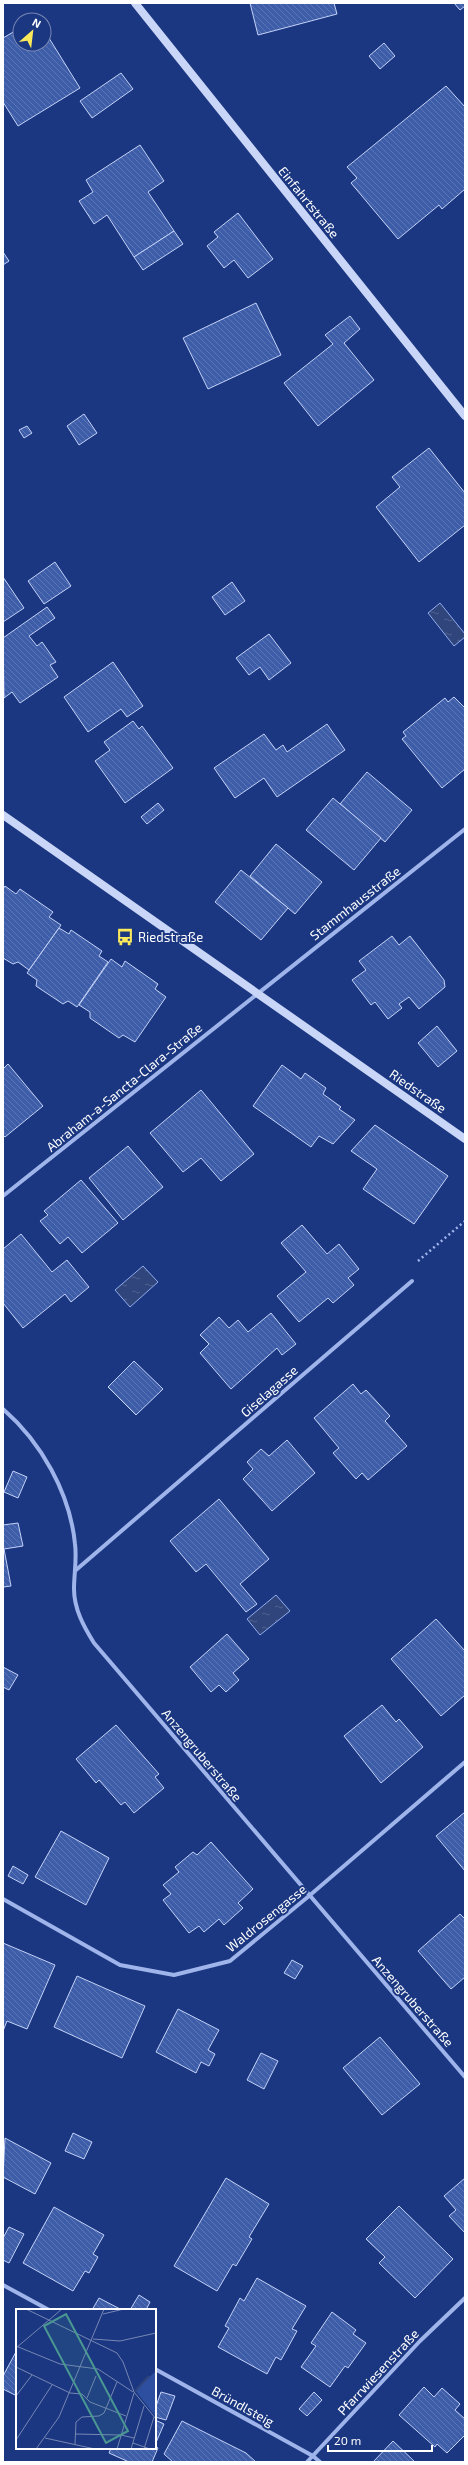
<svg xmlns="http://www.w3.org/2000/svg" width="468" height="2465" viewBox="0 0 468 2465" font-family="'Exo 2',sans-serif">
  <defs>
    <pattern id="water-ripples" width="26" height="14" patternUnits="userSpaceOnUse"><rect width="26" height="14" fill="#30457c"/><path d="M2 4q2-2 4 0t4 0M15 11q2-2 4 0t4 0" fill="none" stroke="#4f6190"/></pattern>
    <pattern id="building-back-hatch" width="6" height="6" patternUnits="userSpaceOnUse"><rect width="6" height="6" fill="#3e5da9"/><path d="M-1 5l2 2M0 0l6 6M5-1l2 2" fill="none" stroke="#5b75b6"/></pattern>
  </defs>
  <rect width="100%" height="100%" fill="#1b3781"/>
  <!-- water -->
  <g fill="url(#water-ripples)" stroke="#91adec">
    <polygon points="440,603 465,634 465,637 454,646 428,613"/>
    <polygon points="143,1266 158,1282 130,1307 115,1290"/>
    <polygon points="276,1595 290,1611 260,1635 247,1619"/>
  </g>
  <!-- building -->
  <g fill="url(#building-back-hatch)" stroke="#c3d2f8">
    <polygon points="250,3 334,3 337,14 258,35"/>
    <polygon points="454,3 465,3 465,6 460,10"/>
    <polygon points="20,28 20,44 44,44 44,30 80,88 18,126 3,102 3,38"/>
    <polygon points="384,43 395,56 380,69 369,56"/>
    <polygon points="121,73 133,89 92,118 80,101"/>
    <polygon points="446,86 465,107 465,189 442,209 439,205 398,239 351,183 357,178 347,167"/>
    <polygon points="140,145 164,181 148,192 174,231 134,257 107,215 94,224 79,201 93,192 86,180"/>
    <polygon points="238,213 273,259 248,278 234,260 224,268 207,246 218,237 214,232"/>
    <polygon points="174,231 183,244 143,270 134,257"/>
    <polygon points="3,252 9,261 3,265"/>
    <polygon points="256,303 281,355 208,389 183,338"/>
    <polygon points="350,316 360,329 344,343 374,380 318,426 284,383 333,344 325,335"/>
    <polygon points="84,414 97,433 79,445 67,426"/>
    <polygon points="27,426 32,433 24,438 19,430"/>
    <polygon points="429,448 465,493 465,525 419,562 376,507 400,487 392,477"/>
    <polygon points="55,562 71,586 44,604 28,581"/>
    <polygon points="3,577 24,608 3,622"/>
    <polygon points="232,582 245,601 225,615 212,597"/>
    <polygon points="47,607 55,618 29,636 37,646 42,642 56,662 50,665 58,677 20,703 12,692 4,698 3,638"/>
    <polygon points="269,634 291,663 269,680 260,667 249,675 236,658"/>
    <polygon points="113,662 143,706 127,717 121,709 88,732 64,697"/>
    <polygon points="454,697 465,708 465,769 442,788 402,739 406,736 403,732 445,698 448,702"/>
    <polygon points="133,721 139,729 142,726 173,768 125,803 95,761 110,750 104,742"/>
    <polygon points="327,724 345,750 277,797 264,778 235,798 214,768 264,734 276,750 283,745 287,752"/>
    <polygon points="367,772 412,810 385,842 340,804"/>
    <polygon points="333,798 381,838 354,870 306,830"/>
    <polygon points="158,803 164,810 147,824 141,817"/>
    <polygon points="276,844 322,882 295,914 250,876"/>
    <polygon points="241,870 288,908 261,940 215,902"/>
    <polygon points="5,886 16,894 20,889 53,912 49,917 61,925 29,970 18,962 13,964 3,958 3,889"/>
    <polygon points="59,928 69,934 71,930 102,951 99,956 108,962 77,1007 68,1001 63,1004 36,986 37,980 27,973"/>
    <polygon points="392,936 399,945 410,936 444,980 445,987 419,1009 409,997 399,1004 402,1008 388,1019 375,1002 371,1005 352,980 366,970 359,961"/>
    <polygon points="111,959 122,967 125,961 158,984 155,989 166,997 135,1042 123,1035 119,1038 90,1018 90,1012 79,1005"/>
    <polygon points="437,1026 457,1051 438,1067 418,1043"/>
    <polygon points="8,1064 43,1106 5,1137 3,1135 3,1069"/>
    <polygon points="282,1065 301,1079 305,1073 326,1088 323,1094 341,1107 339,1109 355,1120 333,1144 319,1136 311,1147 253,1106"/>
    <polygon points="201,1090 254,1154 221,1181 201,1158 183,1172 150,1133"/>
    <polygon points="375,1125 448,1176 414,1224 363,1189 377,1169 351,1151"/>
    <polygon points="128,1146 163,1187 123,1220 89,1178"/>
    <polygon points="81,1180 118,1223 82,1253 68,1237 60,1244 40,1221 48,1215 44,1211"/>
    <polygon points="302,1225 327,1254 339,1244 359,1269 348,1278 354,1285 333,1303 328,1298 299,1322 277,1296 306,1272 281,1243"/>
    <polygon points="21,1234 52,1272 67,1260 89,1287 71,1302 65,1294 23,1328 3,1303 3,1249"/>
    <polygon points="271,1313 296,1344 282,1355 277,1348 231,1389 200,1353 209,1344 200,1335 219,1317 229,1328 238,1320 248,1332"/>
    <polygon points="134,1361 163,1389 136,1415 108,1387"/>
    <polygon points="353,1384 361,1394 366,1390 390,1416 385,1421 407,1446 368,1480 362,1473 356,1479 333,1453 339,1448 314,1418"/>
    <polygon points="287,1440 315,1473 272,1511 243,1479 253,1469 247,1462 261,1449 269,1456"/>
    <polygon points="13,1471 27,1477 18,1498 4,1492"/>
    <polygon points="219,1499 269,1559 240,1584 257,1604 246,1612 206,1564 196,1572 170,1541"/>
    <polygon points="18,1523 23,1546 4,1549 11,1586 3,1587 3,1525"/>
    <polygon points="436,1619 465,1651 465,1695 441,1716 391,1659"/>
    <polygon points="227,1634 249,1659 233,1673 239,1680 226,1692 219,1685 211,1692 190,1667"/>
    <polygon points="3,1667 18,1675 9,1690 3,1687"/>
    <polygon points="382,1705 396,1722 399,1719 423,1747 381,1783 344,1736"/>
    <polygon points="116,1725 159,1774 155,1777 164,1788 134,1813 125,1802 121,1805 99,1780 96,1783 76,1759"/>
    <polygon points="465,1812 465,1871 436,1836"/>
    <polygon points="61,1831 109,1858 86,1905 35,1877"/>
    <polygon points="211,1842 253,1889 238,1903 243,1908 224,1925 219,1919 204,1932 199,1926 189,1933 163,1900 171,1894 163,1885 179,1872 175,1867 193,1852 197,1855"/>
    <polygon points="13,1866 28,1875 23,1884 8,1876"/>
    <polygon points="460,1914 465,1919 465,1977 451,1989 418,1951"/>
    <polygon points="3,1943 55,1965 27,2029 7,2021 3,2031"/>
    <polygon points="292,1960 303,1966 295,1979 284,1973"/>
    <polygon points="77,1976 145,2006 122,2058 54,2027"/>
    <polygon points="178,2009 219,2030 208,2050 215,2054 209,2066 201,2062 196,2073 156,2052"/>
    <polygon points="380,2037 420,2084 382,2115 343,2068"/>
    <polygon points="261,2053 278,2061 264,2089 247,2080"/>
    <polygon points="73,2133 92,2142 84,2159 65,2151"/>
    <polygon points="5,2138 51,2163 35,2194 3,2177"/>
    <polygon points="226,2178 269,2204 249,2237 252,2239 236,2266 233,2264 217,2291 174,2266"/>
    <polygon points="465,2178 465,2233 449,2216 456,2210 444,2196"/>
    <polygon points="399,2206 453,2259 415,2298 379,2263 385,2257 366,2239"/>
    <polygon points="54,2207 104,2235 93,2254 98,2257 89,2273 85,2271 73,2291 23,2263"/>
    <polygon points="9,2227 24,2234 9,2263 3,2260 3,2238"/>
    <polygon points="257,2278 306,2306 292,2329 297,2331 281,2360 276,2357 267,2374 218,2347 229,2328 225,2326 240,2298 244,2301"/>
    <polygon points="139,2295 150,2302 146,2310 130,2310"/>
    <polygon points="99,2298 122,2310 92,2310"/>
    <polygon points="332,2312 356,2330 353,2334 366,2343 348,2368 345,2366 330,2387 301,2367 316,2346 311,2343"/>
    <polygon points="17,2350 17,2396 3,2389 3,2376"/>
    <polygon points="424,2387 434,2397 442,2388 460,2404 455,2410 465,2419 465,2435 447,2453 437,2444 435,2447 399,2415"/>
    <polygon points="161,2392 175,2396 166,2420 155,2417 155,2409"/>
    <polygon points="314,2392 322,2400 307,2416 299,2409"/>
    <polygon points="155,2420 164,2424 155,2445"/>
    <polygon points="182,2421 246,2453 256,2462 173,2462 164,2454"/>
    <polygon points="393,2441 415,2462 373,2462"/>
    <polygon points="155,2446 158,2448 152,2462 129,2462 109,2453 111,2448"/>
  </g>
  <g fill="none" stroke-linecap="round" stroke-linejoin="round">
    <!-- path -->
    <polyline stroke="#9eb4ea" stroke-width="2.5" stroke-dasharray="2 3" stroke-linecap="butt" points="418,1261 465,1221"/>
    <!-- street -->
    <g stroke="#9eb4ea" stroke-width="4">
      <polyline points="3,1196 465,829"/>
      <path d="M3 1409C41 1442 70 1493 75 1544 77 1559 74 1574 74 1589 74 1609 84 1627 94 1643L465 2077"/>
      <polyline points="76,1570 412,1281"/>
      <polyline points="3,1899 120,1965 174,1975 230,1961 309,1896 465,1762"/>
      <polyline points="3,2285 49,2310"/>
      <polyline points="155,2369 313,2456 320,2462"/>
      <polyline points="307,2462 420,2341 465,2298"/>
    </g>
    <!-- secondary -->
    <g stroke="#cad6f8" stroke-width="8">
      <polyline points="135,3 465,416"/>
      <polyline points="3,815 465,1139"/>
    </g>
  </g>
  <!-- icons -->
  <defs>
    <g id="bus-bare" transform="scale(1.38)"><path d="M-5-6H5V4H4V6H2V4H-2V6H-4V4H-5ZM-3.5-4V0h7V-4ZM-3.5 1.2v1.5H-2V1.2ZM2 1.2v1.5H3.5V1.2Z" fill="#fce85b" stroke="#1b3781" stroke-width="2.5" paint-order="stroke"/></g>
  </defs>
  <g fill-rule="evenodd">
    <use href="#bus-bare" x="125" y="937"/>
  </g>
  <g text-anchor="middle" dominant-baseline="central" stroke-width="4" stroke-linejoin="round" paint-order="stroke">
    <!-- street labels -->
    <g font-size="13" fill="#fff" stroke="#1b3781">
      <text transform="translate(309 202) rotate(51)">Einfahrtstraße</text>
      <text transform="translate(355 903) rotate(-38)">Stammhausstraße</text>
      <text transform="translate(124 1087) rotate(-39)">Abraham-a-Sancta-Clara-Straße</text>
      <text transform="translate(418 1091) rotate(35)">Riedstraße</text>
      <text transform="translate(269 1391) rotate(-41)">Giselagasse</text>
      <text transform="translate(202 1755) rotate(50)">Anzengruberstraße</text>
      <text transform="translate(266 1918) rotate(-39)">Waldrosengasse</text>
      <text transform="translate(413 2001) rotate(49)">Anzengruberstraße</text>
      <text transform="translate(378 2372) rotate(-47)">Pfarrwiesenstraße</text>
      <text transform="translate(243 2406) rotate(29)">Bründlsteig</text>
    </g>
    <!-- poi labels -->
    <g font-size="13" fill="#fff" stroke="#1b3781" text-anchor="start">
      <text x="138" y="937">Riedstraße</text>
    </g>
  </g>
  <!-- overview -->
  <g transform="translate(16 2309)">
    <rect width="140" height="140" fill="#1b3781"/>
    <path d="M140 62V108L119 81Z" fill="#2e4ea0"/>
    <path fill="none" stroke="#30457c" stroke-width="2" d="M119 82 133 67"/>
    <path fill="none" stroke="#7687b3" stroke-width="1" d="M10 0 101 44 107 53 118 83 140 110M87 5 108 0M77 30 104 32 140 24M0 37 44 55 82 60 117 83M0 39 46 0M0 58 54 84 66 85 74 93 110 107M0 87 16 66M71 89 80 67M59 125 105 126 118 129M29 129 79 140M0 131 36 76M117 134 134 140M59 135 60 113 66 108 83 107 88 104 101 73M20 140 43 108 88 0M101 140 118 84M115 140 128 97M128 140 138 108"/>
    <path fill="#4b9892" fill-opacity="0.15" stroke="#4b9892" stroke-width="2" d="M50 5 112 122 90 134 28 17Z"/>
    <rect width="140" height="140" fill="none" stroke="#fff" stroke-width="2"/>
  </g>
  <!-- border -->
  <rect width="468" height="2465" fill="none" stroke="#ffffff" stroke-width="8"/>
  <!-- north arrow -->
  <g transform="translate(32 32) rotate(28)"><circle r="19" fill="#1b3781" stroke="#7687b3"/>
  <path d="M0-3L7 15L0 10L-7 15Z" fill="#fce85b"/>
  <text y="-6" font-size="11" font-weight="bold" text-anchor="middle" fill="#ffffff">N</text>
  </g>
  <!-- scale -->
  <path d="M328 2445v6h104v-6" fill="none" stroke="#ffffff" stroke-width="2"/>
  <text x="334" y="2445" font-size="12" fill="#ffffff" stroke="#1b3781" stroke-width="3" paint-order="stroke">20 m</text>
</svg>
